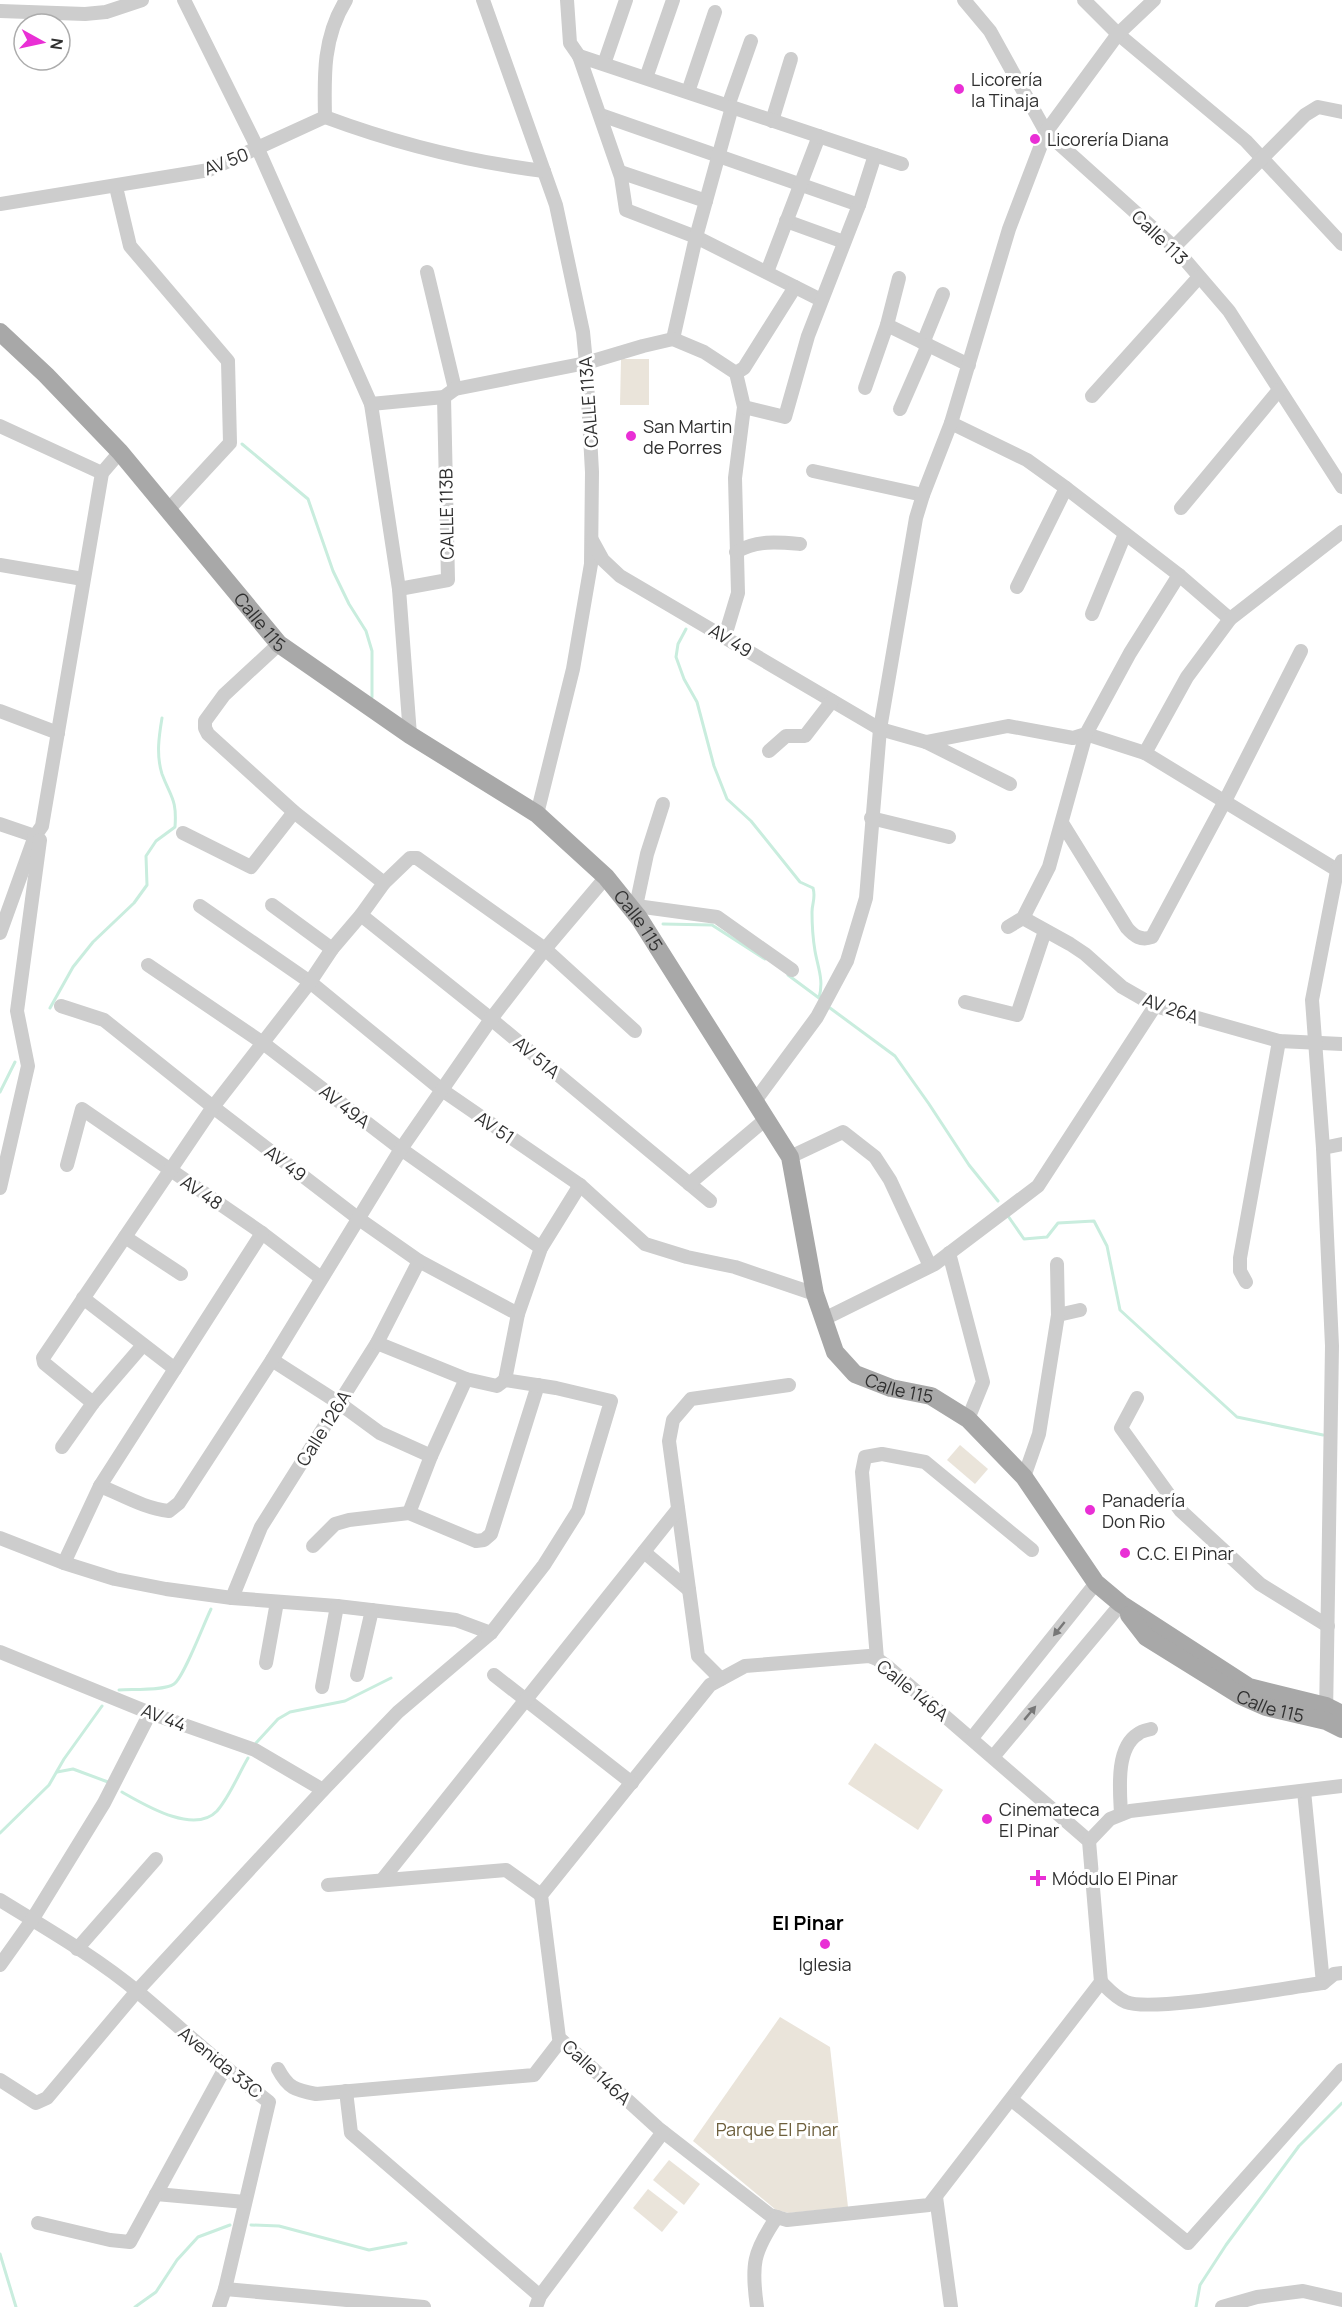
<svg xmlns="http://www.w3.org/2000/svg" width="1342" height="2307" viewBox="0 0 1342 2307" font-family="Manrope,sans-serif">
  <rect width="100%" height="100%" fill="#fff"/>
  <!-- park -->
  <g fill="#eae4da">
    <polygon points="621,359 649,359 649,405 620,405"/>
    <polygon points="960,1445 988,1469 975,1484 947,1460"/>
    <polygon points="875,1743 943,1790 918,1830 848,1784"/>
    <polygon points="780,2017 830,2047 848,2207 789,2213 776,2210 693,2141"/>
    <polygon points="669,2160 700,2184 684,2205 653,2180"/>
    <polygon points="648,2189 678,2212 662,2232 633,2208"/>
  </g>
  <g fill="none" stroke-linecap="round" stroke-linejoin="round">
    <!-- stream -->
    <g stroke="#c9edde" stroke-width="3">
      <polyline points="242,444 308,499 333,571 349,604 366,631 372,651 372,697"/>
      <path d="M686 629 678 644 676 657 684 679 697 702 714 766 727 799 751 821 800 882 813 888C816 898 812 903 812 912 812 924 813 939 815 951 818 968 824 980 819 998L788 975"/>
      <polyline points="663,924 712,925 765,959"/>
      <path d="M50 1008 73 967 93 942 134 903 147 885 146 856 156 841 175 827C177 799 171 798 162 774 156 755 159 736 162 718"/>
      <polyline points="830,1008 895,1056 929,1104 969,1165 998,1201"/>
      <polyline points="0,1092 15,1062"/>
      <polyline points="1008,1216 1024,1239 1047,1237 1058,1223 1094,1221 1107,1246 1120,1310 1237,1417 1323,1435"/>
      <path d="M119 1690C132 1689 164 1691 174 1684 184 1677 204 1623 211 1609"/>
      <polyline points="256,1743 278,1719 290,1712 345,1701 391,1678"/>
      <polyline points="57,1772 73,1769 108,1782"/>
      <path d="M122 1792C145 1805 194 1835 217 1811 230 1796 238 1775 248 1758"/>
      <polyline points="0,1833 49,1785 64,1759 102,1706"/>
      <polyline points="251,2225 279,2226 369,2250 406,2243"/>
      <polyline points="0,2254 16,2307"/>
      <polyline points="135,2307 156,2292 177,2260 198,2237 230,2225"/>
      <polyline points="1196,2307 1200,2285 1226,2245 1299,2146 1342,2103"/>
    </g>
    <!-- minor -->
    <g stroke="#cdcdcd" stroke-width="14">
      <polyline points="184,0 258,149 371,404 399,589 410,735"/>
      <polyline points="483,0 556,205 583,332 586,363 592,472 591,564 573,669 537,814"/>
      <polyline points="567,0 570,43 579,56"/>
      <polyline points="964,0 990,31 1046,132 1174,247 1229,311 1342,487"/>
      <polyline points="1084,0 1118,34 1246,141 1342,244"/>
      <polyline points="0,11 85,14 106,12 142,0"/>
      <polyline points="604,64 626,0"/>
      <polyline points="646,78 673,0"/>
      <polyline points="688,92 715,12"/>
      <polyline points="728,106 751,41"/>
      <polyline points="601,115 859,205"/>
      <path d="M325 117C395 143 470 162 544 171"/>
      <polyline points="772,121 791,59"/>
      <polyline points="620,172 706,201"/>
      <polyline points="116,187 130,246 228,361 230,443 168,510"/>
      <path d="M0 204 209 170 325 117C324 75 323 37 346 0"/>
      <polyline points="786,221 844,242"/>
      <polyline points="1174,247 1305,115 1318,107 1342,112"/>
      <polyline points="427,272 455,389"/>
      <polyline points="767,272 819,136"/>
      <polyline points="821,300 696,237 626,210 621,177 579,56 902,164"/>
      <polyline points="887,325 969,365"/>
      <polyline points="673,339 696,237 732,107"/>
      <polyline points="923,343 943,294"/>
      <polyline points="736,373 744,368 795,287"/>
      <polyline points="865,388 887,325 899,278"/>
      <polyline points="1092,396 1199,277"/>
      <polyline points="371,404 444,397 455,389 586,363 643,346 673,339 704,352 736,373 744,407 735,478 738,593 725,636"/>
      <polyline points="744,407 785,417 808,336 859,205 875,155"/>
      <polyline points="900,409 928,345"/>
      <polyline points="951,423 1027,460 1066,488 1179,575 1230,619"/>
      <polyline points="0,426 102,473"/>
      <polyline points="813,471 923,495"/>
      <polyline points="1181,508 1279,390"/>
      <polyline points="592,540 603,560 620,576 880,729 926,742 1008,726 1073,738 1086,734 1145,753 1342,873"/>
      <path d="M736 552C757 540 777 542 800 544"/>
      <polyline points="0,565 83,579"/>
      <polyline points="1017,587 1066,488"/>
      <polyline points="399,589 448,580 444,397"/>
      <polyline points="1092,614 1125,534"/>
      <polyline points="279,644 224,695 205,721 205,728 208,734 294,812 384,883"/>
      <polyline points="0,711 58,733"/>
      <polyline points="926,742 1010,784"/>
      <polyline points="769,751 786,736 805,736 832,701"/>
      <polyline points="1145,753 1187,677 1230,619 1342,532"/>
      <polyline points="871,818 949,837"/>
      <path d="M1062 823 1127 928C1134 936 1141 941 1152 937L1225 801 1301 651"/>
      <polyline points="0,824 35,836"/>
      <polyline points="183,833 251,867 294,812"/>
      <polyline points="272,905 332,949"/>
      <polyline points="629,905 717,917 792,970"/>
      <polyline points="200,906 310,982 442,1090 580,1185 645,1244 687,1257 735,1267 815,1294"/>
      <polyline points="636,906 647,854 663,804"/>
      <polyline points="361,915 491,1019 710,1201"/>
      <polyline points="1023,918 1070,944 1085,954 1122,987 1155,1006 1279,1041 1342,1044"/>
      <polyline points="1008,927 1023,918 1049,867 1086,734 1130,653 1179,575"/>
      <polyline points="0,933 35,836 42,826 102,473 120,452"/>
      <polyline points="148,965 263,1043 401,1149 541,1248"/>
      <polyline points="965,1002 1017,1015 1045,931"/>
      <polyline points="61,1006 104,1020 213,1107 359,1219 419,1261 518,1314"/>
      <polyline points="755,1101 817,1017 847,961 866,898 880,729 916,518 923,495 951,423 1009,229 1046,132 1118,34 1154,0"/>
      <polyline points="1323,1148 1342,1144"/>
      <polyline points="790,1157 843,1132 875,1157 890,1180 930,1266"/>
      <polyline points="67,1165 82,1109 262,1233 321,1278"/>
      <polyline points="689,1184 766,1119"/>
      <polyline points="0,1188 28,1066 17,1011 40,840"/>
      <polyline points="125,1237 181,1274"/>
      <polyline points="949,1253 983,1382 968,1419"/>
      <polyline points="1246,1282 1240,1271 1240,1258 1279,1041"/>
      <polyline points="83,1298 175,1369"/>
      <polyline points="1058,1315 1080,1310"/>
      <polyline points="824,1319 935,1264 1038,1186 1155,1006"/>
      <polyline points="272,1360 339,1403 380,1433 431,1456"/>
      <polyline points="505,1380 518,1314 541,1248 580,1185"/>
      <polyline points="1137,1398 1121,1428 1180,1510 1260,1584 1328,1626"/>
      <polyline points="93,1403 44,1363 43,1358 213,1107 310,982 332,949 361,915 384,883 410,858 417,858 545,949 635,1031"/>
      <polyline points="62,1447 93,1403 143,1345"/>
      <polyline points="1024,1477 1039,1434 1058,1315 1057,1264"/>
      <path d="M100 1486C123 1495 143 1508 169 1511L179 1503 272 1360 401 1149 491 1019 545 949 606 877"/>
      <polyline points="409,1513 431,1456 466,1379"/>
      <polyline points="0,1538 64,1563 115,1579 166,1589 232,1598 337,1606 456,1620 491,1633"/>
      <polyline points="313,1546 335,1524 349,1520 409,1513 476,1541 484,1540 491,1534 538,1385"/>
      <polyline points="644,1552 689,1590"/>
      <polyline points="64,1563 100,1486 262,1233"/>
      <polyline points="232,1598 261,1527 377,1343 419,1261"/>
      <polyline points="0,1652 150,1713 255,1750 323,1790"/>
      <polygon points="869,1656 877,1659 888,1667 1089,1841 1101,1982 929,2205 787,2220 770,2215 658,2128 559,2038 541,1895 710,1685 745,1666"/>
      <polyline points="877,1659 862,1472 865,1457 882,1454 925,1462 1032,1550"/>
      <polyline points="266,1663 277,1602"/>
      <polyline points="357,1675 372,1610"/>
      <polyline points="494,1675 632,1783"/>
      <polyline points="721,1679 698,1656 669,1441 673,1420 691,1399 789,1385"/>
      <polyline points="322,1687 337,1606"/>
      <polyline points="1326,1716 1332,1346 1323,1148 1312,1000 1337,871 1342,861"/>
      <polyline points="972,1738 1096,1583"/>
      <polyline points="993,1757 1121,1604"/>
      <polyline points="1304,1791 1323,1983"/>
      <path d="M1121 1814C1120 1792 1115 1748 1138 1734 1141 1731 1147 1730 1151 1729"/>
      <polyline points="1089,1841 1110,1819 1130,1811 1342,1786"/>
      <polyline points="382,1880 678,1509"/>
      <polyline points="328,1885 506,1870 541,1895"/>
      <path d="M0 1900C47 1929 96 1957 138 1992 182 2029 224 2068 269 2102L225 2289 219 2307"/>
      <polyline points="77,1949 156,1859"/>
      <polyline points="0,1965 32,1920 104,1803 150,1713"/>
      <path d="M1101 1982C1108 1989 1116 1998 1126 2002 1152 2013 1288 1987 1323 1983L1334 1974 1342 1973"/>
      <path d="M278 2069C288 2088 295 2090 316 2094L534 2075 561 2040"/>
      <polyline points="0,2080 36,2103 47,2098 137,1991 323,1790 398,1712 491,1633 544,1565 578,1511 611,1401 556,1388 505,1380 497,1386 466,1379 377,1343"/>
      <polyline points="346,2091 351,2133 540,2296"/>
      <polyline points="1012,2100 1188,2243 1342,2070"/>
      <polyline points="156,2194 245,2202"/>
      <polyline points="936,2197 951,2307"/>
      <polyline points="38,2223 110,2240 130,2242 225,2068"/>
      <polyline points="225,2289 424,2307"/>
      <polyline points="536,2307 540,2296 663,2132"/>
      <path d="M757 2307C751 2265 753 2252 777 2217"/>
      <polyline points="1222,2307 1257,2297 1303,2291 1342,2300"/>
    </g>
    <!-- major -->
    <g stroke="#a8a8a8" stroke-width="18">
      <path id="s1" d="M0 332 46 375 120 452 279 644 410 735 537 814 606 877 639 918 790 1157 815 1294 835 1352 855 1374 891 1388 931 1396 968 1419 1024 1477 1096 1583 1121 1604 1249 1687 1326 1706 1342 1714"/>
      <path id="s2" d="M1129 1615 1146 1637 1241 1696 1266 1707 1326 1721 1342 1729"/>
    </g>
  </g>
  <!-- one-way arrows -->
  <defs><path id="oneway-solid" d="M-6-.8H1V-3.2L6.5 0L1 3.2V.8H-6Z" transform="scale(1.5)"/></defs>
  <g fill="#777">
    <use href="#oneway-solid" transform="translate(1059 1629) rotate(129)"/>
    <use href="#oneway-solid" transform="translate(1030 1713) rotate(-50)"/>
  </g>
  <!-- markers -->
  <g fill="#e92fd5" stroke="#fff" stroke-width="2">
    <circle cx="959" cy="89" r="6"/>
    <circle cx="1035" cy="139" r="6"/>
    <circle cx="631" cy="436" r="6"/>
    <circle cx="1090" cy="1510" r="6"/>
    <circle cx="1125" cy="1553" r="6"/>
    <circle cx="987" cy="1819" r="6"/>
    <path d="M1035 1869h6v6h6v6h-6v6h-6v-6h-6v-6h6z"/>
    <circle cx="825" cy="1944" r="6"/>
  </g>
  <g text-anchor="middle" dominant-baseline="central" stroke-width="6" stroke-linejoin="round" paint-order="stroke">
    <!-- poi labels -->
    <g font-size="18" fill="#303030" stroke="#fff" text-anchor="start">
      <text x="971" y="79">Licorería<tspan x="971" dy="21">la Tinaja</tspan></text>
      <text x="1047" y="139">Licorería Diana</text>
      <text x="643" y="426">San Martin<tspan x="643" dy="21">de Porres</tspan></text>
      <text x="1102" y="1500">Panadería<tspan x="1102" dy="21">Don Rio</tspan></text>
      <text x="1137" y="1553">C.C. El Pinar</text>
      <text x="999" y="1809">Cinemateca<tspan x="999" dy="21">El Pinar</tspan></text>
      <text x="1052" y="1878">Módulo El Pinar</text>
      <text x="825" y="1964" text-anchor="middle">Iglesia</text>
    </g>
    <!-- street labels -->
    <g font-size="18" fill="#303030" stroke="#fff">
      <text transform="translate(226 161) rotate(-21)">AV 50</text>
      <text transform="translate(1160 237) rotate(44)">Calle 113</text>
      <text transform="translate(588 402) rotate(-94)">CALLE 113A</text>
      <text transform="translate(446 514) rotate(-91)">CALLE 113B</text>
      <text stroke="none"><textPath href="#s1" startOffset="390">Calle 115</textPath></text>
      <text transform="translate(731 640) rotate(31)">AV 49</text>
      <text stroke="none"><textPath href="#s1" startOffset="876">Calle 115</textPath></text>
      <text transform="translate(1171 1008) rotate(19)">AV 26A</text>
      <text transform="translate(537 1057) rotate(40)">AV 51A</text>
      <text transform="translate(345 1106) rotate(38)">AV 49A</text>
      <text transform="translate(495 1127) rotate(34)">AV 51</text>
      <text transform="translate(286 1163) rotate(37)">AV 49</text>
      <text transform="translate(202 1192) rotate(34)">AV 48</text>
      <text stroke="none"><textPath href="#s1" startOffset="1434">Calle 115</textPath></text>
      <text transform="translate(323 1428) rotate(-58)">Calle 126A</text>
      <text transform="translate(913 1690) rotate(39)">Calle 146A</text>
      <text stroke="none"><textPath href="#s2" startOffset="171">Calle 115</textPath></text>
      <text transform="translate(164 1717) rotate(21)">AV 44</text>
      <text transform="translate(221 2062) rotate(39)">Avenida 33C</text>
      <text transform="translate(597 2072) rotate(43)">Calle 146A</text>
    </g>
    <!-- park labels -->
    <g font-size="18" fill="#6d5f3c" stroke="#fff">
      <text x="777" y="2129">Parque El Pinar</text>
    </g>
    <!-- neighbourhood labels -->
    <g font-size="20" font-weight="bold" fill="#000" stroke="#fff">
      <text x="808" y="1922">El Pinar</text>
    </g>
  </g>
  <!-- north arrow -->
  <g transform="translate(42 42) rotate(98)"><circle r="28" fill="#ffffff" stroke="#acacac" stroke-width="1.5"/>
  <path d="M0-4.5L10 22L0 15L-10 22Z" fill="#e92fd5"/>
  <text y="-9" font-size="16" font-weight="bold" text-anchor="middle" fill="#303030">N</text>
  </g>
</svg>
